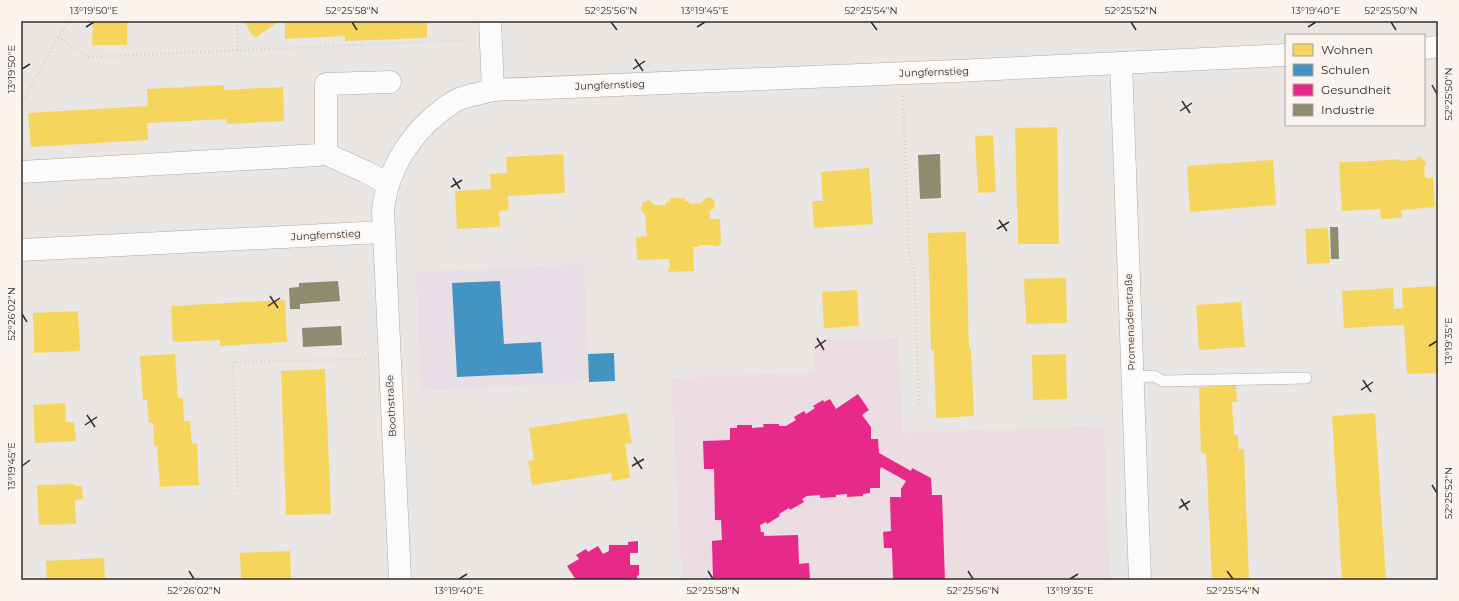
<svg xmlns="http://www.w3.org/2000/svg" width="1459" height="601" viewBox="0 0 1459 601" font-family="Montserrat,sans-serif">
  <rect width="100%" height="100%" fill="#eae6e4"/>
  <!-- education -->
  <polygon fill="#e9dee6" points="584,264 589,382 421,391 416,272"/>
  <!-- medical -->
  <polygon fill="#ecdde2" points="898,338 903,433 1104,425 1110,580 682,580 671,378 815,372 815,340"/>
  <!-- homes -->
  <g fill="#f6d55c">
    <polygon points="93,21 127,21 127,45 92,45"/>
    <polygon points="244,21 427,21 427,38 345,41 345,36 285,39 285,22 277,23 256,37 252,35"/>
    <polygon points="224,85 224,90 283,87 284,121 227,124 226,119 147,123 148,140 31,147 28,113 148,106 147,89"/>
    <polygon points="1057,127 1059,244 1018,244 1015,128"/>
    <polygon points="993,135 996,192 978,193 975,136"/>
    <polygon points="563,154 565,193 508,196 509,210 499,211 500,227 457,229 455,191 491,189 490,174 507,173 506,157"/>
    <polygon points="1419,156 1427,163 1424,167 1425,178 1433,178 1435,207 1401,210 1402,218 1381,219 1380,209 1342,211 1339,162 1371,161 1400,159 1400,161 1415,160"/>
    <polygon points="1273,160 1276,205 1190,212 1187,166"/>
    <polygon points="869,168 873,224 814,228 812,201 823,201 821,172"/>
    <polygon points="710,197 714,200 715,203 714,208 710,211 710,219 720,219 721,244 719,244 719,246 713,246 713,245 699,245 699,247 693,247 694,258 693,258 694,271 668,272 668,268 670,268 669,259 637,260 636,237 647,236 645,214 642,212 641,208 643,202 649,200 654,205 666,205 666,202 670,202 669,198 685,198 685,201 689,201 689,204 701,203 706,198"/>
    <polygon points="1328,228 1330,263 1307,264 1305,229"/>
    <polygon points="966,232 969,349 971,349 974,416 936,418 934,350 931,350 928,233"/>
    <polygon points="1066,278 1067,323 1026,324 1024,279"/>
    <polygon points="1438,286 1438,373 1407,374 1404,325 1344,328 1342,291 1393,288 1394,309 1403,308 1402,288"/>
    <polygon points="857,290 859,326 824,328 822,292"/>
    <polygon points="285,300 287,342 220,346 220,340 173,342 171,306"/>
    <polygon points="1241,302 1245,347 1199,350 1196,305"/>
    <polygon points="78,311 80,351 34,353 33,313"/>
    <polygon points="175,354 178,398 183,398 184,421 190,421 192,444 197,443 199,485 160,487 157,446 154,446 153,423 149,423 147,400 143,400 140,356"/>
    <polygon points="1066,354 1067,399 1033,400 1032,355"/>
    <polygon points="325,369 331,514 286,515 281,371"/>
    <polygon points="1236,385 1237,402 1232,402 1234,435 1238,435 1239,450 1244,449 1249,580 1212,580 1206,453 1201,454 1199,387"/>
    <polygon points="65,403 66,422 74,422 76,441 35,443 33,405"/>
    <polygon points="627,413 632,443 625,444 630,478 612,481 611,473 532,485 528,461 534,460 529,428"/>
    <polygon points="1375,413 1386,580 1342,580 1332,416"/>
    <polygon points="75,484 74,486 82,486 83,499 75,500 76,524 39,525 37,485"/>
    <polygon points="290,551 291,580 241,580 240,553"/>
    <polygon points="104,558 105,580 47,580 46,561"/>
  </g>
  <!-- schools -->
  <g fill="#4393c3">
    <polygon points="500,281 504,344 541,342 543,373 457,377 452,283"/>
    <polygon points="614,353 615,381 589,382 588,354"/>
  </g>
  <!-- health -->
  <g fill="#e7298a">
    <polygon points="858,394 869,410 862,415 871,427 871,439 878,439 879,453 911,471 912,468 931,478 932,495 942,495 945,580 893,580 892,548 884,548 883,532 891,531 890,497 901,497 901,489 906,481 881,467 880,470 880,488 870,488 870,493 863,494 863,496 847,497 847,494 836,495 836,497 820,498 820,495 807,496 802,499 804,502 790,510 789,508 779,514 780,516 767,524 766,522 760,525 761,532 764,532 764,536 798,535 799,564 809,563 810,580 713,580 712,541 722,540 721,520 715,520 714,469 704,469 703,441 730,440 730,428 737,428 737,425 752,425 752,428 764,427 763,424 779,424 779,426 786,426 796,420 794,417 804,411 806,414 815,408 813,406 823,400 824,402 830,399 836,409"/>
    <polygon points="638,541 638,553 630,553 630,565 639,565 639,575 637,576 637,580 576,580 567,566 579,559 576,555 586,549 588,552 598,546 603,554 609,551 609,545 628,545 628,542"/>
  </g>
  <!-- industry -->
  <g fill="#8c8c6e">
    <polygon points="940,154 941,198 920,199 918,155"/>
    <polygon points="1330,227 1338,227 1339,259 1331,259"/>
    <polygon points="338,281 340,301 300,304 300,309 290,309 289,288 299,287 299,283"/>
    <polygon points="341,326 342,345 303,347 302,328"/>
  </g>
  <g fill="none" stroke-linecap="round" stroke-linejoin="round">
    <!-- service casing -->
    <g stroke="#aeaba9" stroke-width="12">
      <polyline id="service" points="1132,377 1154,376 1163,381 1306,378"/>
    </g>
    <!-- minor casing -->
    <g stroke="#aeaba9" stroke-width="23">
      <g id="minor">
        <polyline points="490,21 493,90"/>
        <polyline points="1424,48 1438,47"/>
        <polyline points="1121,63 1140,580"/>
        <polyline points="324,153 366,172 388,184"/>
        <polyline points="21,172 318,155 324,153 326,149 326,84 390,82"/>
        <polyline points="21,250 383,232"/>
        <path d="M400 580 383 210C388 165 416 125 455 101 463 96 483 93 493 90L956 71 1286 55"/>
      </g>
    </g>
    <!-- path -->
    <g stroke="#d3d2d0" stroke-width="2.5" stroke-dasharray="1 3" stroke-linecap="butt">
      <polyline points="237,21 238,50"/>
      <polyline points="58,37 89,57 468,40"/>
      <polyline points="903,96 909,253 914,270 919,404"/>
      <polyline points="21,105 58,37 70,21"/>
      <polyline points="238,491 233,362 365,359"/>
    </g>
    <!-- service -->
    <use href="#service" stroke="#fcfbfb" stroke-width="11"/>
    <!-- minor -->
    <use href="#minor" stroke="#fcfbfb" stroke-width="22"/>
  </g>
  <!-- ticks -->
  <path fill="none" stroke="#302d2b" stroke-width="1.5" d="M352 22 357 30M611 22 617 30M871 22 877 30M1131 22 1136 30M1391 22 1396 30M86 27 94 22M697 27 705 22M1308 27 1316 22M635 59 643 71M22 69 30 64M633 69 645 61M1432 85 1437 94M1182 101 1190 113M1180 111 1192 103M453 178 460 189M451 187 462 180M999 220 1007 231M997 229 1009 222M270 296 278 308M268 306 280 298M22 314 27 322M817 338 824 350M1429 346 1437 341M815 348 826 340M1363 380 1371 392M1361 390 1373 382M87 415 95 427M85 425 97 417M634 457 642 469M22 466 30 460M632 466 644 459M1432 485 1437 493M1181 499 1188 510M1179 508 1190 501M189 571 194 579M708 571 713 579M968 571 973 579M1227 571 1233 579M459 579 467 574M1070 579 1078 574"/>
  <g text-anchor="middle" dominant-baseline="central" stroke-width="4" stroke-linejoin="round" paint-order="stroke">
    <!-- street labels -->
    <g font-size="10" fill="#302d2b" stroke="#fbf3ed">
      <text transform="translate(934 72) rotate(-2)">Jungfernstieg</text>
      <text transform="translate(610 85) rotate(-2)">Jungfernstieg</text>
      <text transform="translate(326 235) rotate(-3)">Jungfernstieg</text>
      <text transform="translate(1130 322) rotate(-92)">Promenadenstraße</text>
      <text transform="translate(391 406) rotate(-93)">Boothstraße</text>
    </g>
  </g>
  <!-- border -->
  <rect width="1459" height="601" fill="none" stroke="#fbf3ed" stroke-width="44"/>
  <!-- legend -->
  <rect x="1285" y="34" width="140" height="92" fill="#fbf3ed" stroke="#aaa49f"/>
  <rect x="1293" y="44" width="20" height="12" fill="#f6d55c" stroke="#aaa49f"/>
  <text x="1321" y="54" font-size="12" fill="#302d2b">Wohnen</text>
  <rect x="1293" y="64" width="20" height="12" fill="#4393c3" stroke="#aaa49f"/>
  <text x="1321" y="74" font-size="12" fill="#302d2b">Schulen</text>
  <rect x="1293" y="84" width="20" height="12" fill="#e7298a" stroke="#aaa49f"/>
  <text x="1321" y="94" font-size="12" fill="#302d2b">Gesundheit</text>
  <rect x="1293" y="104" width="20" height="12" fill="#8c8c6e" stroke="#aaa49f"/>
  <text x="1321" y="114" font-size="12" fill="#302d2b">Industrie</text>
  <rect x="22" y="22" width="1415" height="557" fill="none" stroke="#302d2b" stroke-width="1.5"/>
  <g font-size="10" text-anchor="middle" fill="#302d2b">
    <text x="94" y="14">13°19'50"E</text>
    <text x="352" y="14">52°25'58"N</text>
    <text x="611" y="14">52°25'56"N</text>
    <text x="705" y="14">13°19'45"E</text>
    <text x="871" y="14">52°25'54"N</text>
    <text x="1131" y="14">52°25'52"N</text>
    <text x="1316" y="14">13°19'40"E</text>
    <text x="1391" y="14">52°25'50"N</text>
    <text transform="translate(11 69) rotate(-90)" y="4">13°19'50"E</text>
    <text transform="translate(1448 94) rotate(-90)" y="4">52°25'50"N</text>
    <text transform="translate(11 314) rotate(-90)" y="4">52°26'02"N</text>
    <text transform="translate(1448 341) rotate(-90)" y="4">13°19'35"E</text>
    <text transform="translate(11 466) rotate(-90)" y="4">13°19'45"E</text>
    <text transform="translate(1448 493) rotate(-90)" y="4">52°25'52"N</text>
    <text x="194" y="594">52°26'02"N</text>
    <text x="459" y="594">13°19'40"E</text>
    <text x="713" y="594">52°25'58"N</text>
    <text x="973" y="594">52°25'56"N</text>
    <text x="1070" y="594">13°19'35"E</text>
    <text x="1233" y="594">52°25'54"N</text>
  </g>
</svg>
